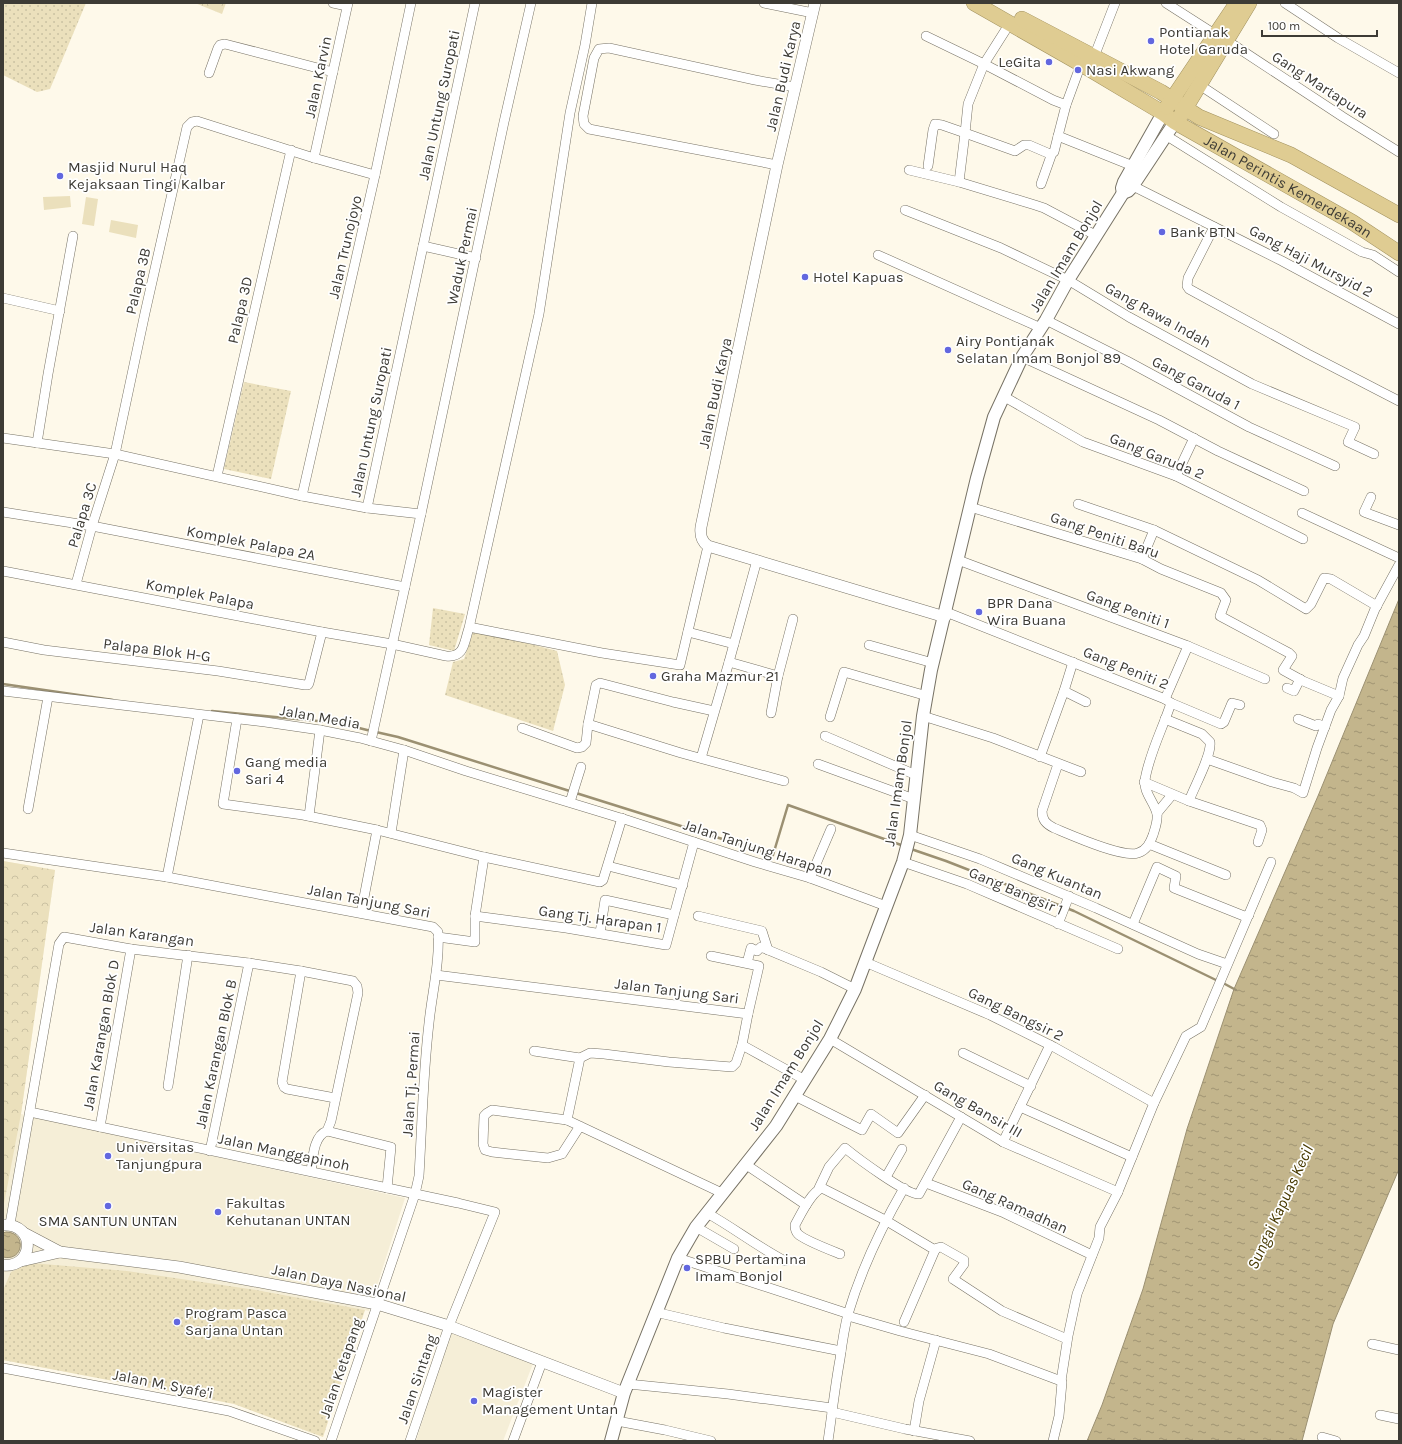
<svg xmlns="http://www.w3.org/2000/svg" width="1402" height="1444" viewBox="0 0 1402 1444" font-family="Karla,sans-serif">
  <defs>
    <pattern id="grass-dots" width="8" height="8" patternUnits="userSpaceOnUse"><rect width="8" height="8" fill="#ebe0bc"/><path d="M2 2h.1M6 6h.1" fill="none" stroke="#cac1a2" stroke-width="1.8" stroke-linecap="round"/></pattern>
    <pattern id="park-crowns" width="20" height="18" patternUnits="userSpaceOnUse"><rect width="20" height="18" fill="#ebe0bc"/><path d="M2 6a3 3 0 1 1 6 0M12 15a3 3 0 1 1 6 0" fill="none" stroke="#cac1a2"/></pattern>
    <pattern id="water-ripples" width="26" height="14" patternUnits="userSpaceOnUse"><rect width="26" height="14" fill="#c3b58c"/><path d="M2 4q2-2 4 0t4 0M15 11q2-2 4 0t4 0" fill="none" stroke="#a09473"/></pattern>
  </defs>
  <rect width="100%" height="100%" fill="#fef9ea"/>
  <!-- built -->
  <g fill="#f5eed7">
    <polygon points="3,861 55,870 21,1114 405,1198 369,1311 262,1291 106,1379 3,1360"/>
    <polygon points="451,1332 534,1361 503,1441 416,1441"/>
  </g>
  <!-- grass -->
  <g fill="url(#grass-dots)">
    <polygon points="3,3 86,3 50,89 37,92 3,75"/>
    <polygon points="244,382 291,391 271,479 224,469"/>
    <polygon points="433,608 465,614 454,651 429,645"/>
    <polygon points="474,629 557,651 565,685 553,731 445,695 453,662 464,659"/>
    <polygon points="31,1263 127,1271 262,1291 365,1310 323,1437 234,1404 3,1360 3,1299 4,1288 11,1272"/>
  </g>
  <!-- park -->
  <g fill="url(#park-crowns)">
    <polygon points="195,3 226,3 222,14"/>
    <polygon points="3,861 55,870 21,1114 3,1209"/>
  </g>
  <!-- pitch -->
  <g fill="#ebe0bc">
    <polygon points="70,196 71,207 44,210 43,197"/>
    <polygon points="86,197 98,199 94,226 82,224"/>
    <polygon points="111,220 138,225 136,238 109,232"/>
  </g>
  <!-- water -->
  <g fill="url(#water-ripples)" stroke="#9b9072">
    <polygon points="1399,599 1399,1169 1333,1324 1302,1441 1087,1441 1102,1405 1143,1289 1187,1129 1234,989 1318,796"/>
    <path d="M6 1232C27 1232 24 1262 3 1257V1233Z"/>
  </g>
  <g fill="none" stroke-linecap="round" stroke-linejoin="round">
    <!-- stream -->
    <g stroke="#9b9072" stroke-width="2.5">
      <polyline points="3,684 113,700"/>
      <polyline points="212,711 339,723 371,731"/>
      <polyline points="376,732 398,737 773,855 788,805 904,846"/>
      <polyline points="911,849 946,861 1074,911 1218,981"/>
      <polyline points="1223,983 1236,990"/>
    </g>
    <!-- minor casing -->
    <g stroke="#777265" stroke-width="10">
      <g id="minor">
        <polyline points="333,3 347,6"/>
        <polyline points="764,3 813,13"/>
        <polyline points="1166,3 1216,35"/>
        <polyline points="1285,3 1338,38 1399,73"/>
        <polyline points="926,36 984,64 1053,100 1066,105 1081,64"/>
        <polyline points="1226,40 1343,117 1399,152"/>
        <polyline points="1094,57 1115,3"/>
        <polyline points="209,73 218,48 220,45 225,44 333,72"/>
        <polyline points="1198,84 1274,134"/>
        <polyline points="1058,136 1066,105"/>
        <polyline points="1167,136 1281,207 1362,252 1373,255 1399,272"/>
        <polyline points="314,158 348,3"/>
        <polyline points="777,165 589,129 584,124 583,116 594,58 599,49 609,48 755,80 795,87"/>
        <polyline points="928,166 933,130 935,124 942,125 965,133 968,104 984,64 1010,23"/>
        <polyline points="909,170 959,182 1035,205 1044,208 1097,236"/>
        <polyline points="959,182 965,133 1015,151 1024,145 1029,145 1050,154 1054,152 1058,136 1133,166"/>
        <polyline points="1127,183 1282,261 1399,324"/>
        <polyline points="1041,184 1052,153"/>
        <polyline points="905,210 1001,248 1068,280 1129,317 1252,384 1355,427 1348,442 1374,454"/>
        <polyline points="1214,227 1188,278 1187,286 1189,289 1308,354 1399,401"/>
        <polyline points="423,246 476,258"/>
        <polyline points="878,255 1041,328"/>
        <polyline points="3,298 60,311"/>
        <polyline points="1046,320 1127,361 1249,427 1335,466"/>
        <polyline points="1022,357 1159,420 1218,451 1304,491"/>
        <polyline points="1003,396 1083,442 1176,476 1303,539"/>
        <polyline points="3,438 115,454 302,496 367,508 421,514 371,741"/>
        <polyline points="37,443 48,374 73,236"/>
        <polyline points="217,476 291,150"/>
        <polyline points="1176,476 1194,438"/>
        <polyline points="302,496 375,175 411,3"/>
        <polyline points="1371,497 1364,512 1399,525"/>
        <polyline points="1078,504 1154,530 1258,580 1306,609 1311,604 1324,578 1331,579 1377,606"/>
        <polyline points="970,507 1142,559 1161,569 1221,593 1226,600 1220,616 1289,653 1292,656 1283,670 1303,681 1339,696"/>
        <polyline points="367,508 475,3"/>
        <polyline points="3,512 92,526 405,587"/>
        <polyline points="1302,513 1399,558"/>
        <polyline points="421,514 504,122 531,3"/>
        <polyline points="1142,559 1154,530"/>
        <polyline points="958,560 1188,646 1265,679"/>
        <path d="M3 571 322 632 392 644 446 656C465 658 464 642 469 628L539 314 570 113 585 45 592 3"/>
        <polyline points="76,584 92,526 115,454 145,313 187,127 192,122 197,121 314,158 375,175"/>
        <path d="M946 612 1165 699 1171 703C1163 728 1149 754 1145 780 1143 792 1155 803 1157 814 1158 821 1155 829 1153 835 1150 843 1147 850 1138 853 1122 858 1071 835 1054 828 1046 824 1042 820 1042 811L1058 764"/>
        <polyline points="474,628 602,653 680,665 708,546"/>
        <polyline points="688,632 734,644"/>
        <polyline points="3,642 44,650 218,671 305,685 308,685 309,683 322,632"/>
        <polyline points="869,645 933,663"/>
        <polyline points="729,662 778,676 771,713"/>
        <polyline points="778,676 793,619"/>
        <polyline points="1287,688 1294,691 1300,679"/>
        <polyline points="3,691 265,722 320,730 360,738 404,750 466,771 627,820 755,862 810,878 886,906"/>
        <polyline points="1064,691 1073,662"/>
        <polyline points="1165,699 1188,646"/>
        <polyline points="1171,703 1221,724 1224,722 1232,703 1240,705"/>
        <polyline points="923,716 993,738 1081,772"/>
        <polyline points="830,717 844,672 927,696"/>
        <polyline points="237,719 223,804 303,815 377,830 484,857 600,882 603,880 622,818"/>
        <path d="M1165 719 1202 734 1210 742C1212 755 1194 787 1189 801"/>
        <polyline points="1298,719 1316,726 1318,724 1325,727"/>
        <polyline points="588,724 681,753 784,781"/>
        <polyline points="522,728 577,748 582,747 586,743 588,724 596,685 600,683 673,702 714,711"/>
        <polyline points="825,736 916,775"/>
        <polyline points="1040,757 1064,691 1086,702"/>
        <polyline points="701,758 729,662 757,560"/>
        <polyline points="1207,759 1272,782 1294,788 1303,793 1317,748 1331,710 1339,696 1343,678 1358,645 1364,636 1375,609 1399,565"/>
        <polyline points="818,764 914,799"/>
        <polyline points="1144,782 1189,801 1260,825 1262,830 1258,842"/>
        <polyline points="570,802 581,767"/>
        <polyline points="28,809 48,697"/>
        <polyline points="1157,813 1172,795"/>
        <polyline points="309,816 320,730"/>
        <polyline points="391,833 404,750"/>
        <polyline points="910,835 980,859 1096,908 1198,954 1227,964"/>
        <polyline points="1149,844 1226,875"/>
        <path d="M3 853 167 877 433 927 438 932C440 962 432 993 429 1023 423 1074 422 1125 419 1176L415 1194 331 1441"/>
        <polyline points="903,862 967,884 1118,949"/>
        <polyline points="608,866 683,885"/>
        <polyline points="167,877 199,715"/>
        <polyline points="810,878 831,829"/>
        <polyline points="361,913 377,830"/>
        <polyline points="475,916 566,928 666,945 694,842"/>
        <polyline points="698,916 762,931 768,950"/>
        <polyline points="1058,924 1069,896"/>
        <polyline points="1133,924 1157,867 1176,876 1174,888 1244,916 1249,915"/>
        <polyline points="600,933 605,900 674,915"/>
        <polyline points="438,937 475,942 475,916 484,857"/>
        <polyline points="711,956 759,966 748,1014"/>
        <polyline points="865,962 990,1015 1054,1047 1154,1103 1117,1194 1100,1227 1099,1238 1077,1294 1068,1336 1061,1381"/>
        <polyline points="747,963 751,948 757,951 761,947 821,972 855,989"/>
        <polyline points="301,971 282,1082 284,1087 287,1089 335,1098"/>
        <polyline points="436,975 748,1014 742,1045 805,1080"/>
        <polyline points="830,1039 1003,1142 1118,1192"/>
        <polyline points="534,1051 580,1058"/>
        <polyline points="963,1053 1031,1086"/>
        <polyline points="168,1086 188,955"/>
        <polyline points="795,1096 862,1130 871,1114 898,1133 925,1095"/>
        <polyline points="1154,1103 1186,1036 1201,1027 1271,862"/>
        <polyline points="1020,1107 1132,1157"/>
        <polyline points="30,1112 458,1203 495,1212 449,1326 410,1441"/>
        <polyline points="567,1120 580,1058 590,1053 604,1054 669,1062 732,1067 736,1063 742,1045"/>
        <polyline points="580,1126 562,1154 548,1158 492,1152 485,1150 483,1144 484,1116 487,1113 492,1110 567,1120 722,1193"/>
        <polyline points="100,1127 131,949"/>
        <polyline points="1003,1142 1050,1045"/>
        <polyline points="210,1151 249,963"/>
        <polyline points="745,1164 806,1205"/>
        <path d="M311 1171C313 1159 313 1136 327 1131"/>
        <polyline points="886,1177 902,1149"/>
        <polyline points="926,1183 1002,1212 1092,1255"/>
        <path d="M819 1188 829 1167 845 1148C856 1157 908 1196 919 1194L961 1117"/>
        <path d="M707 1213C734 1228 758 1247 785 1261"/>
        <polyline points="10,1224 59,944 64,937 131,949 249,963 301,971 353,981 357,986 358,993 331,1121 327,1131 391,1147 387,1188"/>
        <polyline points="696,1227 734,1249"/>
        <polyline points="935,1250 937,1248 941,1247 964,1260 964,1264 953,1279 1002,1311 1067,1339"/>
        <path d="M840 1254C830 1250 804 1240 798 1234 795 1231 795 1228 795 1225 801 1214 811 1192 822 1188L885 1220 935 1250 904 1322"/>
        <polyline points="678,1258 849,1314"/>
        <polyline points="655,1312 724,1328 841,1351"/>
        <polyline points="848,1316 900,1331 989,1354 1061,1381 1062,1382 1059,1416 1053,1441"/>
        <polyline points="1372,1344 1399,1350"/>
        <polyline points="3,1368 229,1411 315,1441"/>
        <polyline points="628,1384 728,1394 832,1408"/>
        <polyline points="832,1412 905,1429 970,1441"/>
        <polyline points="1380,1415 1399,1419"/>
        <polyline points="617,1421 665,1430 711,1441"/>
        <polyline points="914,1431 919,1401 936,1340"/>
        <polyline points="1322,1437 1336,1441"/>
        <polyline points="513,1441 542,1362"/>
        <path d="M828 1441C832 1414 835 1386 840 1359 842 1344 844 1329 848 1314 861 1270 881 1228 904 1188"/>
      </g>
    </g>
    <!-- tertiary casing -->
    <g stroke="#777265" stroke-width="12">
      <g id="tertiary">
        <path d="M815 3 777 165 701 527C700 535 701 541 708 546L945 617"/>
        <path d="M3 1225C37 1223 34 1269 3 1265"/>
        <polyline points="24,1233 60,1252 179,1267 377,1304 449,1326 624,1393"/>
        <polyline points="21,1261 60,1252"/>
      </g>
    </g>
    <!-- secondary casing -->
    <g stroke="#777265" stroke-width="14">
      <g id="secondary">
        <polyline points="1123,193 1122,188 1124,182 1163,113"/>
        <polyline points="611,1441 624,1393 678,1258 696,1227 776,1126 830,1039 855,989 903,862 910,835 923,716 931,670 977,478 994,417 1022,357 1046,320 1068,280 1123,193 1128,191 1132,187 1175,122"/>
      </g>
    </g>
    <!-- trunk casing -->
    <g stroke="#a1915f" stroke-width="16">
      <g id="trunk">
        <path id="s1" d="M974 3 1081 64 1163 113 1175 122 1352 222 1399 253"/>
        <polyline points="1022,19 1161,92 1199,117 1291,155 1399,215"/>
        <polyline points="1167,107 1237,3"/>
        <polyline points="1181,115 1249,3"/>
      </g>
    </g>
    <!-- minor -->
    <use href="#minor" stroke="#fff" stroke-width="9"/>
    <!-- tertiary -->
    <use href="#tertiary" stroke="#fff" stroke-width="11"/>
    <!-- secondary -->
    <use href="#secondary" stroke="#fff" stroke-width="12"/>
    <!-- trunk -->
    <use href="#trunk" stroke="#dfcc92" stroke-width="15"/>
  </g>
  <!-- markers -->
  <g fill="#6267df" stroke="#fff" stroke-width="1.5">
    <circle cx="1151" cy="41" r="4"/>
    <circle cx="1049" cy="62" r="4"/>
    <circle cx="1078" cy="70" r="4"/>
    <circle cx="60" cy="176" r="4"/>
    <circle cx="1162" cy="232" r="4"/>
    <circle cx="805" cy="277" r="4"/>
    <circle cx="948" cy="350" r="4"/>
    <circle cx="979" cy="612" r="4"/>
    <circle cx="653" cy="676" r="4"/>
    <circle cx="237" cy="771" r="4"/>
    <circle cx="108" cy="1156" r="4"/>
    <circle cx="108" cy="1206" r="4"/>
    <circle cx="218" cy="1212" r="4"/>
    <circle cx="687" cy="1268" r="4"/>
    <circle cx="177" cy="1322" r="4"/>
    <circle cx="474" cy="1401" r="4"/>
  </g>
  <g text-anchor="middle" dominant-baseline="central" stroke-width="3.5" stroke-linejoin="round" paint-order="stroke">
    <!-- poi labels -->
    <g font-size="15" fill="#3d3b35" stroke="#fff" text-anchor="start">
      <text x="1159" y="32">Pontianak<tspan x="1159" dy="17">Hotel Garuda</tspan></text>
      <text x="1041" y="62" text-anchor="end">LeGita</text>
      <text x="1086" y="70">Nasi Akwang</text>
      <text x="68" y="167">Masjid Nurul Haq<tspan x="68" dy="17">Kejaksaan Tingi Kalbar</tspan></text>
      <text x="1170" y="232">Bank BTN</text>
      <text x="813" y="277">Hotel Kapuas</text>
      <text x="956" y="341">Airy Pontianak<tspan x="956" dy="17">Selatan Imam Bonjol 89</tspan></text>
      <text x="987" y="603">BPR Dana<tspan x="987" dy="17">Wira Buana</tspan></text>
      <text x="661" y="676">Graha Mazmur 21</text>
      <text x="245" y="762">Gang media<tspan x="245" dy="17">Sari 4</tspan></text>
      <text x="116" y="1147">Universitas<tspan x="116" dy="17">Tanjungpura</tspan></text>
      <text x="226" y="1203">Fakultas<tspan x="226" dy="17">Kehutanan UNTAN</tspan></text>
      <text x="108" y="1221" text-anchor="middle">SMA SANTUN UNTAN</text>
      <text x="695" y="1259">SPBU Pertamina<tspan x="695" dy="17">Imam Bonjol</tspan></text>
      <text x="185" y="1313">Program Pasca<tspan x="185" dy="17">Sarjana Untan</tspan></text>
      <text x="482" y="1392">Magister<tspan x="482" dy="17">Management Untan</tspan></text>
    </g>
    <!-- street labels -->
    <g font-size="15" fill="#3d3b35" stroke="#fff">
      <text transform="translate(783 76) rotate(-77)">Jalan Budi Karya</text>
      <text transform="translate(318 77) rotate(-78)">Jalan Karvin</text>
      <text transform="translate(1320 85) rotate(33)">Gang Martapura</text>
      <text transform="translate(439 105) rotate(-78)">Jalan Untung Suropati</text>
      <text stroke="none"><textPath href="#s1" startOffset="364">Jalan Perintis Kemerdekaan</textPath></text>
      <text transform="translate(345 247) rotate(-77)">Jalan Trunojoyo</text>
      <text transform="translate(462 256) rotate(-78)">Waduk Permai</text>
      <text transform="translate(1066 256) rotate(-59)">Jalan Imam Bonjol</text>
      <text transform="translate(1311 261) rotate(28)">Gang Haji Mursyid 2</text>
      <text transform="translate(138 281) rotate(-77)">Palapa 3B</text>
      <text transform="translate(240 310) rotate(-77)">Palapa 3D</text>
      <text transform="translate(1158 315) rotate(29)">Gang Rawa Indah</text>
      <text transform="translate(1196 383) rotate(28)">Gang Garuda 1</text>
      <text transform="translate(715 393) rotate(-78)">Jalan Budi Karya</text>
      <text transform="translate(371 422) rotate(-78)">Jalan Untung Suropati</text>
      <text transform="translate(1157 456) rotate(22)">Gang Garuda 2</text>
      <text transform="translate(82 515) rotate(-73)">Palapa 3C</text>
      <text transform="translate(1105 535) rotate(19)">Gang Peniti Baru</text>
      <text transform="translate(251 543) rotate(11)">Komplek Palapa 2A</text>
      <text transform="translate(200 594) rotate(11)">Komplek Palapa</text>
      <text transform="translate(1128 609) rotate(20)">Gang Peniti 1</text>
      <text transform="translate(157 650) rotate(7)">Palapa Blok H-G</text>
      <text transform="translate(1126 668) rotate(22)">Gang Peniti 2</text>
      <text transform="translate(320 717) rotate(10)">Jalan Media</text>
      <text transform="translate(898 783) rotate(-82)">Jalan Imam Bonjol</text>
      <text transform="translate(758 848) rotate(18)">Jalan Tanjung Harapan</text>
      <text transform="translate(1057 876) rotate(23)">Gang Kuantan</text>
      <text transform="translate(1016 891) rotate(23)">Gang Bangsir 1</text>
      <text transform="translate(369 901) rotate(11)">Jalan Tanjung Sari</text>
      <text transform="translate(600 919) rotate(8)">Gang Tj. Harapan 1</text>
      <text transform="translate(142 934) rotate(8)">Jalan Karangan</text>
      <text transform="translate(677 991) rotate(7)">Jalan Tanjung Sari</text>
      <text transform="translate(1016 1014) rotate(26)">Gang Bangsir 2</text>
      <text transform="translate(101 1035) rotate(-80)">Jalan Karangan Blok D</text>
      <text transform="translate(216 1054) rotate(-78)">Jalan Karangan Blok B</text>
      <text transform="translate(786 1075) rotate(-58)">Jalan Imam Bonjol</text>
      <text transform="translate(411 1084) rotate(-86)">Jalan Tj. Permai</text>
      <text transform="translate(978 1109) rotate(30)">Gang Bansir III</text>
      <text transform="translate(284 1152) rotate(12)">Jalan Manggapinoh</text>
      <text transform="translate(1015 1206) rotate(24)">Gang Ramadhan</text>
      <text transform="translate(339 1283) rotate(12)">Jalan Daya Nasional</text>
      <text transform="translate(341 1368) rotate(-71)">Jalan Ketapang</text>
      <text transform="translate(417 1379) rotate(-71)">Jalan Sintang</text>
      <text transform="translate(163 1384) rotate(11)">Jalan M. Syafe'i</text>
    </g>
    <!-- water labels -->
    <g font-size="16" font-style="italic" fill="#473901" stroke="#fff">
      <text transform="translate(1280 1207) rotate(-65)">Sungai Kapuas Kecil</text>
    </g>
  </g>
  <!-- border -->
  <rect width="1402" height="1444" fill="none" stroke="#3d3b35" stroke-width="8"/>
  <!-- scale -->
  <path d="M1262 30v6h115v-6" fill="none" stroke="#3d3b35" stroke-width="2"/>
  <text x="1268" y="30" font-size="12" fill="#3d3b35" stroke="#ffffff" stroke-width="3" paint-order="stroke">100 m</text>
</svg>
